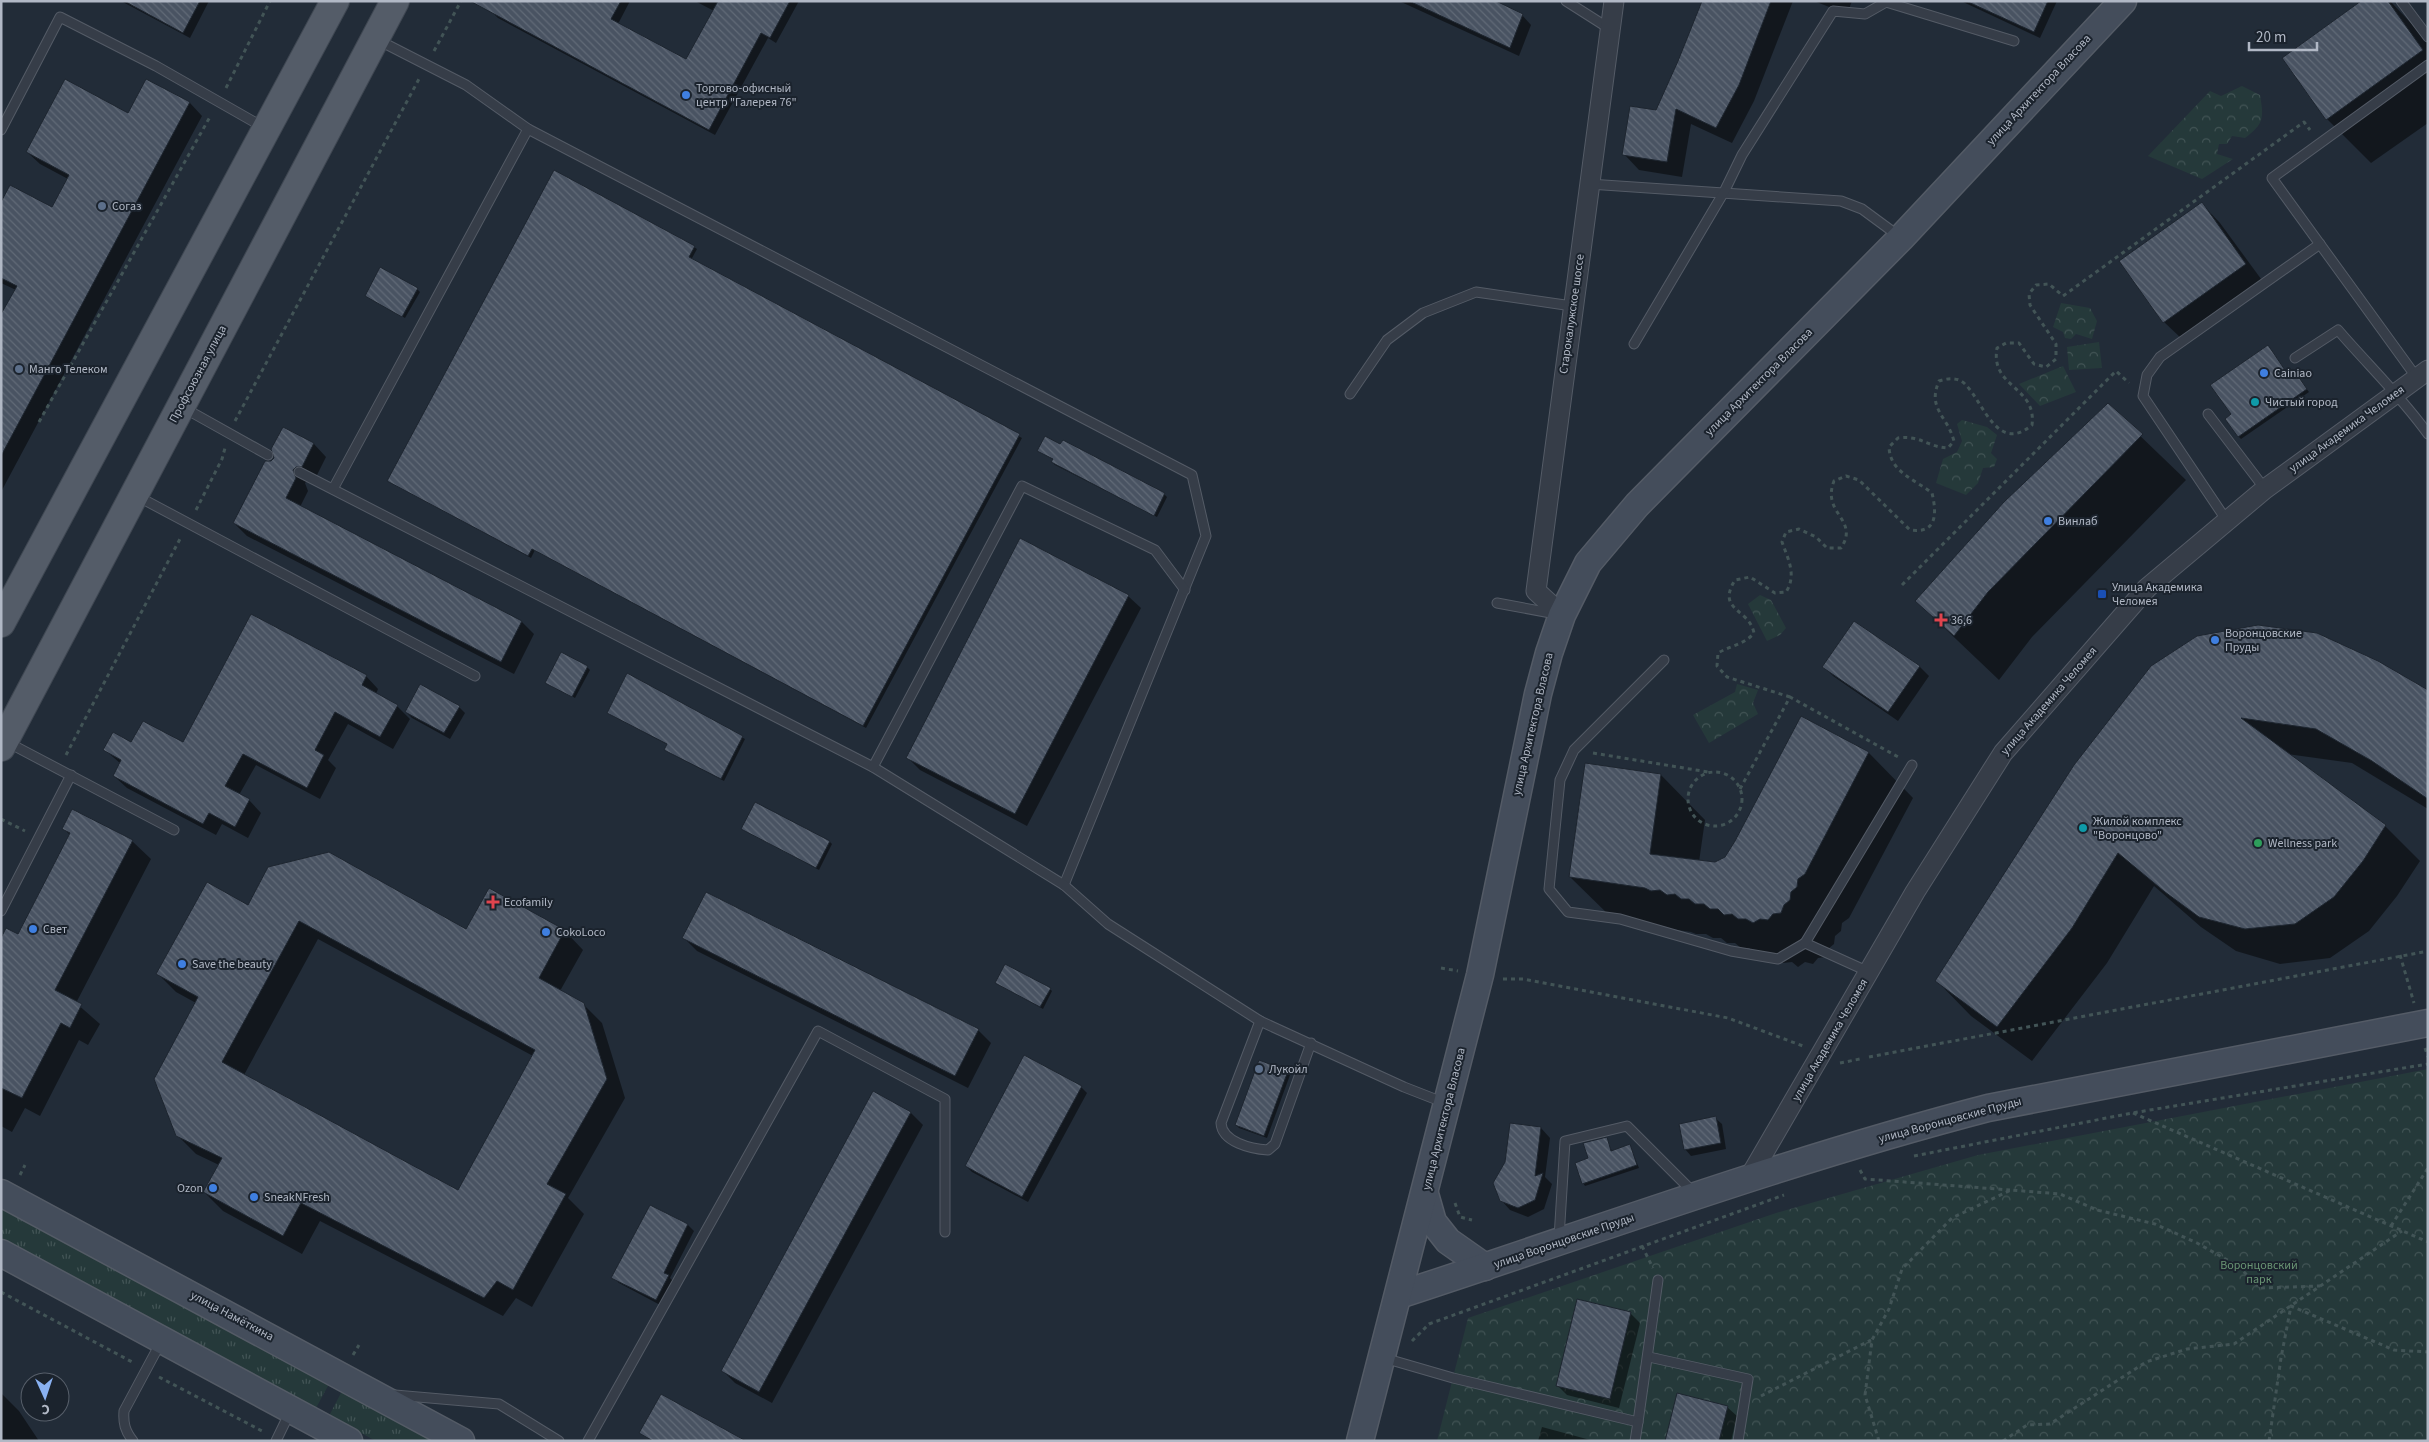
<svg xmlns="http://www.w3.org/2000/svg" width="2429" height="1442" viewBox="0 0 2429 1442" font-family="'Source Sans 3',sans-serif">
  <defs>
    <pattern id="grass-tufts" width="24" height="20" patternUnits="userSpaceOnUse" patternTransform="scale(1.25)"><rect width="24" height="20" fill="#25393a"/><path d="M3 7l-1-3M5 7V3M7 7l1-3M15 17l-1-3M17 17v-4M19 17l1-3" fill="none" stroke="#425455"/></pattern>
    <pattern id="park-crowns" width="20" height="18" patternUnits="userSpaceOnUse" patternTransform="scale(1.25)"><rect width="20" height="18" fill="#25393a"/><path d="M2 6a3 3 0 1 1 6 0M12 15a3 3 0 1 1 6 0" fill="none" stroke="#425455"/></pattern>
    <pattern id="building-back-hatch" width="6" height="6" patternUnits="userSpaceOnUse" patternTransform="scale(1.25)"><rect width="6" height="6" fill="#495362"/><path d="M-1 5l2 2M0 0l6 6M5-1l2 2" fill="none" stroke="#616a77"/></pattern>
  </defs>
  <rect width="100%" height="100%" fill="#222c38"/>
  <!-- grass -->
  <g fill="url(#grass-tufts)">
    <polygon points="1,1209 329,1384 316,1408 1,1241"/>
    <polygon points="342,1391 435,1441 376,1441 329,1416"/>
  </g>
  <!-- park -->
  <g fill="url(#park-crowns)">
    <path d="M2242 86 2260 95C2264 118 2264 124 2245 138L2232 136 2227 144H2219L2217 154 2233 159 2202 179 2148 156 2210 91 2221 96Z"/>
    <polygon points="2061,303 2090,308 2097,321 2092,339 2076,334 2071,339 2065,338 2063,332 2053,327"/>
    <polygon points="2099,342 2102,368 2069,370 2067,347"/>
    <polygon points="2063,366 2076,392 2040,406 2019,384"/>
    <polygon points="1962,420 1987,427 1997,435 1991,453 1997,459 1994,467 1983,468 1978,483 1966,495 1936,483 1943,459 1957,452 1962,441 1957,424"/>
    <polygon points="1760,595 1771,600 1786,628 1780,635 1767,641 1748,604"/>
    <polygon points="1737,684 1758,690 1753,703 1758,714 1709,743 1693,715 1735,692"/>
    <polygon points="2428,1069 2428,1441 1437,1441 1468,1318 1776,1213 1978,1155"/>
  </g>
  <!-- shadow -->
  <g fill="#0007" fill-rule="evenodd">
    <polygon points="121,1 209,1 190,38"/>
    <polygon points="498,1 630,1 618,24 687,61 714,11 695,1 799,1 776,43 768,38 715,135 498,18 492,12"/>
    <polygon points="1399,1 1493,1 1522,15 1531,25 1519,56"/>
    <polygon points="1703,1 1793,1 1754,101 1732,143 1691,124 1682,177 1639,170 1624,154 1656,111 1679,62"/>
    <polygon points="1814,1 1852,1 1847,14"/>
    <polygon points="1961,1 2057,1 2040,38"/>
    <polygon points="2363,1 2390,1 2428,41 2428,123 2371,163 2327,119"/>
    <polygon points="147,81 190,103 202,116 1,492 1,317 16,290 1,283 1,205 52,209 68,179 40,164 27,152 129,115"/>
    <polygon points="2202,204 2220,223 2264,283 2183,340 2164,322"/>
    <polygon points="694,247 697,249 691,260 1022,438 866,728 535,550 531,558 392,483"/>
    <polygon points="417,289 420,292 405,318 366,296"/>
    <polygon points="2295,373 2309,392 2241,439 2238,436 2287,374"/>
    <polygon points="2108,405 2186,480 2032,637 1999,680 1916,601"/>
    <polygon points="283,429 314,444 326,457 315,479 309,479 305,483 308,491 300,507 522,622 534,634 514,674 247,536 234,523 275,458"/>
    <polygon points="1063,442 1164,494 1167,497 1157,517 1055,465 1052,462 1054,460 1038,451 1061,446"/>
    <polygon points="1128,596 1141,608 1027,826 920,770 907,757"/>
    <polygon points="1855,623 1920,667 1929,676 1898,721 1833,676 1824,667"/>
    <polygon points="587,667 590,670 575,698 546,682"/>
    <polygon points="2152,667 2428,691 2428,809 2352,763 2287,754 2385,826 2420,861 2397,896 2369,931 2330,958 2280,964 2236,951 2201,927 2154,886 2107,963 2032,1061 1971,1016 1937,981"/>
    <polygon points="628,675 745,739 724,781 668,752 668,745 608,713"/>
    <polygon points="366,676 378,689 376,694 397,706 410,719 393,749 348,724 328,760 336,768 320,799 256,765 239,795 249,800 261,813 248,838 222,824 216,835 127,788 114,776 121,764 105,750 132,743 183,744"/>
    <polygon points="459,707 465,713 450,739 412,718 406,712"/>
    <polygon points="1802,718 1869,753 1913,798 1849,918 1842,923 1841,931 1835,936 1834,944 1828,949 1825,957 1818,958 1813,964 1805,962 1798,967 1792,962 1783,963 1778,958 1756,953 1749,948 1741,948 1735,943 1727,943 1721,938 1713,938 1706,934 1696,934 1691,932 1615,921 1570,877 1661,775 1705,820 1699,862 1716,863 1726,858"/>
    <polygon points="64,829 132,841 151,859 76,1003 100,1024 88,1045 79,1040 40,1116 25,1108 12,1132 1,1126 1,940 19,936 70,835"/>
    <polygon points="743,829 830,842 832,844 819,870"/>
    <path d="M489 890 565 931 583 950 560 991 583 1004 602 1023 625 1098 568 1198 584 1214 532 1307 516 1298 503 1316 320 1221 302 1254 223 1211 204 1192 219 1165 196 1154 177 1135 196 1003 176 992 158 974 249 907 467 930ZM318 939 533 1056 458 1192 244 1075Z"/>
    <polygon points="684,938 978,1030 991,1043 968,1088 697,951"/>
    <polygon points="996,983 1050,989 1052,991 1043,1009"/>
    <polygon points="1287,1072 1290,1075 1267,1138 1239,1128 1236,1125"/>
    <polygon points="1081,1087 1087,1093 1028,1202 972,1172 966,1166"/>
    <polygon points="911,1113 923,1125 772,1403 735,1383 722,1370"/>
    <polygon points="1715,1118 1722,1124 1726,1149 1691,1156 1685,1149"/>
    <polygon points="1541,1128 1550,1138 1545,1177 1552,1184 1544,1209 1528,1217 1510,1210 1501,1200"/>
    <polygon points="1606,1139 1612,1151 1630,1146 1639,1168 1585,1186 1583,1183 1589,1159"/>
    <polygon points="688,1225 694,1231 670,1278 674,1282 662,1306 619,1283 613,1277"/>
    <polygon points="1631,1314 1640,1323 1619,1408 1567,1395 1557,1385"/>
    <polygon points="1,1393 19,1411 39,1441 1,1441"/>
    <polygon points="1727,1407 1737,1416 1731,1441 1666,1441"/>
    <polygon points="1542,1427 1594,1441 1538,1441"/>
  </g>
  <!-- building -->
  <g fill="url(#building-back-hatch)" stroke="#1d252f" fill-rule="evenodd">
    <polygon points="124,1 200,1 183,33"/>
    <polygon points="470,1 621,1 611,19 686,59 718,1 790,1 770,38 761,33 709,130"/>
    <polygon points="1409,1 1496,1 1523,14 1510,48"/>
    <polygon points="1702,1 1771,1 1739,85 1716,128 1676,109 1667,162 1622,155 1630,106 1656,110 1678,61"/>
    <polygon points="1966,1 2048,1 2034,32"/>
    <polygon points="2361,1 2388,1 2423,50 2326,120 2282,58"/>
    <polygon points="65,79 128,113 146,79 190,102 1,456 1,314 17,286 1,278 1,202 10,185 52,207 69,175 26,152"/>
    <polygon points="554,170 695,246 689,257 1020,434 863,726 532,549 528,556 387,481"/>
    <polygon points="2202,202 2246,264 2163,323 2119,261"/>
    <polygon points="380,267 418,288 402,317 365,296"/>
    <polygon points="2268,345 2287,373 2293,369 2307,389 2238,437 2225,419 2231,414 2210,385"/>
    <polygon points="2108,403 2143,434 1988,592 1954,636 1915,601 2004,502"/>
    <polygon points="283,427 314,443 302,467 296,467 293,470 296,478 286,498 522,621 501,662 233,523 265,461 271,461 274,458 271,449"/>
    <polygon points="1045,436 1060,444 1063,440 1165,493 1154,516 1051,462 1053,459 1037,451"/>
    <polygon points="1020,538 1129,595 1015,814 906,758"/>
    <polygon points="251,614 367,675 362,685 398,705 380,737 335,712 315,750 324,755 307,788 243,754 225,786 250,799 235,827 209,813 203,824 113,776 121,760 103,750 113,732 131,742 143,721 183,742"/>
    <polygon points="1854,621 1920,666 1888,712 1822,667"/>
    <polygon points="2258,625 2317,633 2378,661 2428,690 2428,799 2372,761 2316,729 2241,718 2386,825 2363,861 2334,897 2295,924 2245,929 2199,917 2165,892 2118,853 2072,928 1997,1027 1935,981 2074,765 2151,666 2197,636"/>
    <polygon points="561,652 588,666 572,697 545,683"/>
    <polygon points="627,673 743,736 721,779 664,750 667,744 607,713"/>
    <polygon points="420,684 460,706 444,733 405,712"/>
    <polygon points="1801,716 1869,752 1805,874 1798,879 1797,887 1791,892 1790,900 1784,905 1781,913 1773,914 1768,920 1760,919 1753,923 1746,919 1738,919 1732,914 1724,915 1718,909 1710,909 1704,904 1695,904 1689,899 1681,899 1675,894 1667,895 1660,890 1651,891 1645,888 1569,877 1585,763 1661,774 1650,854 1715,862 1725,857 1735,841"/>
    <polygon points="755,802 830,841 816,868 741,829"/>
    <polygon points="72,809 133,840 55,990 82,1004 70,1028 61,1023 22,1098 1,1088 1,938 6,928 18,934 70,833 62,829"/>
    <path d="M329 852 466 929 489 888 565 930 539 978 584 1003 607 1079 547 1184 566 1194 513 1290 497 1281 484 1298 301 1203 283 1236 203 1192 222 1158 176 1136 154 1079 198 997 156 974 207 882 248 905 268 867ZM299 921 535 1050 458 1190 222 1062Z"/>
    <polygon points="706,892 979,1029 955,1076 682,938"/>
    <polygon points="1005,964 1051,988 1040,1007 995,983"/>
    <polygon points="1024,1055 1082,1086 1022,1197 965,1166"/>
    <polygon points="1259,1060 1288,1071 1264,1136 1235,1125"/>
    <polygon points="873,1091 911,1112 759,1392 721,1371"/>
    <polygon points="1716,1116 1721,1143 1684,1150 1679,1124"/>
    <polygon points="1510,1123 1541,1127 1535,1176 1543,1173 1535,1200 1518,1208 1500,1201 1493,1183 1505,1162"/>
    <polygon points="1607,1137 1611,1151 1630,1144 1637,1165 1582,1184 1575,1163 1588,1158 1583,1143"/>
    <polygon points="650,1205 688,1224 664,1273 669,1275 656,1300 611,1278"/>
    <polygon points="1577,1299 1631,1312 1610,1399 1556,1386"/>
    <polygon points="1677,1393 1728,1406 1719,1441 1665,1441"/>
    <polygon points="661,1394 746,1441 653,1441 639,1433"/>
  </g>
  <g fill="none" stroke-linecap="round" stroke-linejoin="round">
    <!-- lane casing -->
    <g stroke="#545b66" stroke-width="11">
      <g id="lane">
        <polyline points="1566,1 1610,29"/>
        <polyline points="2401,1 2428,37"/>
        <polyline points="378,40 466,85 528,129 1192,475 1206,536 1064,885"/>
        <polyline points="1,130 60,17 156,66 263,127"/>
        <polyline points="1589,184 1841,201 1862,209 1900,237"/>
        <polyline points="1634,344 1724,192 1742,155 1833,11 1865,14 1886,2 2014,41"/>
        <path d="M2295 358 2338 330C2368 365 2401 396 2428 434"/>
        <polyline points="2417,378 2272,178 2428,65"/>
        <polyline points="1350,394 1387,340 1423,313 1476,292 1572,306"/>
        <polyline points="184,408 268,455"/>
        <polyline points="2208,414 2265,489"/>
        <polyline points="299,472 873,767 1064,885 1108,924 1260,1021 1404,1087 1445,1103"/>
        <polyline points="333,489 528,129"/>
        <polyline points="137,496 475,676"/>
        <polyline points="2227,521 2143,396 2147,375 2160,357 2320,244"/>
        <polyline points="1497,603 1556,614"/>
        <polyline points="1664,660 1574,750 1560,780 1549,889 1568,912 1620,919 1731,951 1778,959 1805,943 1869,972"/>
        <polyline points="7,742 174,830"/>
        <polyline points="873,767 1022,486 1155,550 1185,590"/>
        <polyline points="1,911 71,775"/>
        <polyline points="1805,943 1912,765"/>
        <path d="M1260 1021 1221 1123C1222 1142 1251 1149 1268 1150L1275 1144 1311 1043"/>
        <polyline points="1559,1238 1565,1141 1627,1126 1693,1192"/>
        <polyline points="1649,1357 1748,1379 1738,1441"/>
        <polyline points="1384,1358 1453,1378 1638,1422 1658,1280"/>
        <polyline points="395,1395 499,1404 559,1441"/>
        <path d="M133 1441C125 1431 123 1423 124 1411L161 1342"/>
        <polyline points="276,1441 290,1412"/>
        <polyline points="588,1441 818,1031 945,1099 945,1232"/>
        <polyline points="1635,1441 1638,1422"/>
      </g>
    </g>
    <!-- street casing -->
    <g stroke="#545b66" stroke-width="21">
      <g id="street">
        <polyline points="1562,615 1536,591 1614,1"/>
        <polyline points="1749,1178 1915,892 2003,753 2147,588 2265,489 2428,370"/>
      </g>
    </g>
    <!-- secondary casing -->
    <g stroke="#545b66" stroke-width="29">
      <g id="secondary">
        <polyline points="1,1193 461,1441"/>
        <polyline points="1425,1194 1433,1222 1448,1241 1485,1267"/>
        <polyline points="1,1253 349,1441"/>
        <path d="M1399 1295C1595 1231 1788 1160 1988 1108L2428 1023"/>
        <polyline points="1360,1441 1480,975 1538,694 1549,653 1562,615 1588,563 1637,505 1901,238 2123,1"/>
      </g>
    </g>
    <!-- primary casing -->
    <g stroke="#3f4752" stroke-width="30">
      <g id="primary">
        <polyline points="1,623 335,1"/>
        <polyline points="1,747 395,1"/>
      </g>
    </g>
    <!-- path -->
    <g stroke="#425456" stroke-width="3" stroke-dasharray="4 4" stroke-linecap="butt">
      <polyline points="434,51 461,1"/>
      <polyline points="226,88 270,1"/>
      <polyline points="235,421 419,79"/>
      <polyline points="39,422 211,115"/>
      <polyline points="196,510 222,459 225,448"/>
      <polyline points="1902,585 2116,371 2129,383"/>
      <path d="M1790 697 1727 677 1717 666 1718 653C1730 646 1745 644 1754 633 1749 608 1716 611 1735 580L1750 577 1775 593 1786 592C1797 575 1788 559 1782 542L1786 532 1799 529 1816 537 1827 548H1841C1860 519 1821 514 1834 481L1846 476 1859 480 1910 530C1937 534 1937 514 1932 493 1914 479 1890 472 1889 447L1898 438C1921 435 1927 447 1948 448L1954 441C1947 415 1927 409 1939 381 1948 378 1958 377 1965 384 1984 403 1997 454 2032 425 2037 386 1990 388 1997 348L2006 343H2019L2034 364 2046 367 2056 359V344L2030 305 2029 294 2036 285 2049 284 2063 296 2304 122 2310 130"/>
      <polyline points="1593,753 1708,772"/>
      <polyline points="66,755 181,537"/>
      <circle cx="1715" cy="799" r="27"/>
      <polyline points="1740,789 1790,697 1900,758"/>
      <polyline points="1,819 25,831"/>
      <polyline points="2400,955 2414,1003"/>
      <polyline points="1441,968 1458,971"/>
      <polyline points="1503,979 1523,979 1728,1018 1803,1046"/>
      <polyline points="2425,1048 2428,1057"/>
      <polyline points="1869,1057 2428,951"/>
      <polyline points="1840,1063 1860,1059"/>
      <polyline points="2133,1113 2428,1242"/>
      <polyline points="1914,1156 2132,1113 2428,1064"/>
      <polyline points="1860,1170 1865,1179 2010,1190"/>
      <polyline points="20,1175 25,1165"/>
      <polyline points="1455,1203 1460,1217 1472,1220"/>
      <polyline points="2391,1226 2428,1168"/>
      <polyline points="1642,1246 1653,1268"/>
      <polyline points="1,1292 134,1363"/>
      <polyline points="1412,1341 1429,1324 1784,1195"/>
      <polyline points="353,1355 359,1345"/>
      <polyline points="159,1377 264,1432"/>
      <polyline points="1761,1396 1871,1340"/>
      <polyline points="1879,1441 1865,1395 1872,1340 1889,1309 1902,1269 1952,1218 2011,1190 2060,1194 2097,1210 2155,1224 2197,1243 2238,1266 2260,1288 2320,1286"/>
      <polyline points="2003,1441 2027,1425 2050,1424 2146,1362 2187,1349 2234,1344 2402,1231"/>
      <polyline points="2269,1441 2281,1358 2291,1306 2394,1350 2428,1352"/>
    </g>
    <!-- lane -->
    <use href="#lane" stroke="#363d48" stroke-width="9"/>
    <!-- street -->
    <use href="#street" stroke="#363d48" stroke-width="19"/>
    <!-- secondary -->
    <use href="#secondary" stroke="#444d5b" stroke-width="26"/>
    <!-- primary -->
    <use href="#primary" stroke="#545c68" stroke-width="28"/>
  </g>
  <!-- markers -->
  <g fill="#3f7fe0" stroke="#1b232d" stroke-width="2">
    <circle cx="686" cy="95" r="5"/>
    <circle cx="2264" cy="373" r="5"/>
    <circle cx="2048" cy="521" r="5"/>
    <circle cx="2215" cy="640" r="5"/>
    <circle cx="33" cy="929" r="5"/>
    <circle cx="546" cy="932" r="5"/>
    <circle cx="182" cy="964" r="5"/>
    <circle cx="213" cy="1188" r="5"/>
    <circle cx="254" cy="1197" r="5"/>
  </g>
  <g fill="#5c6f8a" stroke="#1b232d" stroke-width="2">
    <circle cx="102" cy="206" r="5"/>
    <circle cx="19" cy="369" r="5"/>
    <circle cx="1259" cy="1069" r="5"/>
  </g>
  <g fill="#0f9aa8" stroke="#1b232d" stroke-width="2">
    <circle cx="2255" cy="402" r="5"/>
    <circle cx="2083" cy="828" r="5"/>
  </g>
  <rect fill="#1a4fb4" stroke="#1b232d" stroke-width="2" x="2097" y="589" width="10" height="10" rx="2.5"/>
  <g fill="#e0444e" stroke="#1b232d" stroke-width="2">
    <path d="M1938.5 612.5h5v5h5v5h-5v5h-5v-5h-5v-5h5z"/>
    <path d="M490.5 894.5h5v5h5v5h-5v5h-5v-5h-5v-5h5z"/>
  </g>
  <circle fill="#2e9e5b" stroke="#1b232d" stroke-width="2" cx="2258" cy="843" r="5"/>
  <g text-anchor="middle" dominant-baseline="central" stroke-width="4" stroke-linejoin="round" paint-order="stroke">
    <!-- poi labels -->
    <g font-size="12" fill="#b1b8c5" stroke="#1b232d" text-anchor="start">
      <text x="696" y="88">Торгово-офисный<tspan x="696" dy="14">центр "Галерея 76"</tspan></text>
      <text x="112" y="206">Согаз</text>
      <text x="29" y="369">Манго Телеком</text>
      <text x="2274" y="373">Cainiao</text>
      <text x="2265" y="402">Чистый город</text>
      <text x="2058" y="521">Винлаб</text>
      <text x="2112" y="587">Улица Академика<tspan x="2112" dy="14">Челомея</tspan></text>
      <text x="1951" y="620">36,6</text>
      <text x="2225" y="633">Воронцовские<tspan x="2225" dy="14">Пруды</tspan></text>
      <text x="2093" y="821">Жилой комплекс<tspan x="2093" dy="14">"Воронцово"</tspan></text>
      <text x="2268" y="843">Wellness park</text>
      <text x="504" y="902">Ecofamily</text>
      <text x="43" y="929">Свет</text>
      <text x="556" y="932">CokoLoco</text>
      <text x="192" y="964">Save the beauty</text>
      <text x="1269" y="1069">Лукойл</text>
      <text x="203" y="1188" text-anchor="end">Ozon</text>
      <text x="264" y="1197">SneakNFresh</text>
    </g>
    <!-- street labels -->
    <g font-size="12" fill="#b1b8c5" stroke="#1b232d">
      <text transform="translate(2039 90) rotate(-47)">улица Архитектора Власова</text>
      <text transform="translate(1572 314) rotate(-82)">Старокалужское шоссе</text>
      <text transform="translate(198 374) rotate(-62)">Профсоюзная улица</text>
      <text transform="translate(1759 382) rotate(-45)">улица Архитектора Власова</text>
      <text transform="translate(2347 429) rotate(-36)">улица Академика Челомея</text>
      <text transform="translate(2049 701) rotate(-49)">улица Академика Челомея</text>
      <text transform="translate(1533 724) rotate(-77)">улица Архитектора Власова</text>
      <text transform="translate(1830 1040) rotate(-60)">улица Академика Челомея</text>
      <text transform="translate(1444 1119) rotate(-76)">улица Архитектора Власова</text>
      <text transform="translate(1950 1120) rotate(-15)">улица Воронцовские Пруды</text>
      <text transform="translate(1564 1241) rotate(-19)">улица Воронцовские Пруды</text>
      <text transform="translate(232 1316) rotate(28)">улица Намёткина</text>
    </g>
    <!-- park labels -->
    <g font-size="12" fill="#699473" stroke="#1b232d">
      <text x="2259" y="1265">Воронцовский<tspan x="2259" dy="14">парк</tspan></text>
    </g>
  </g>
  <!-- border -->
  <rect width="2429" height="1442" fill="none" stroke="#b1b8c5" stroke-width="5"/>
  <!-- north arrow -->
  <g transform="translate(45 1397) rotate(177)"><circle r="24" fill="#1b232d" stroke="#575f6a"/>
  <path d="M0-4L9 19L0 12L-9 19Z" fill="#89b1f1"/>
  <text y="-8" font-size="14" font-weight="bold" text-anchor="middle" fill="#b1b8c5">С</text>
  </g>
  <!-- scale -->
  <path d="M2249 42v8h68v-8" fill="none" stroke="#b1b8c5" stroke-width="2.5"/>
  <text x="2256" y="42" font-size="15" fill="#b1b8c5" stroke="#1b232d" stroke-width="4" paint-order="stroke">20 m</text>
</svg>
